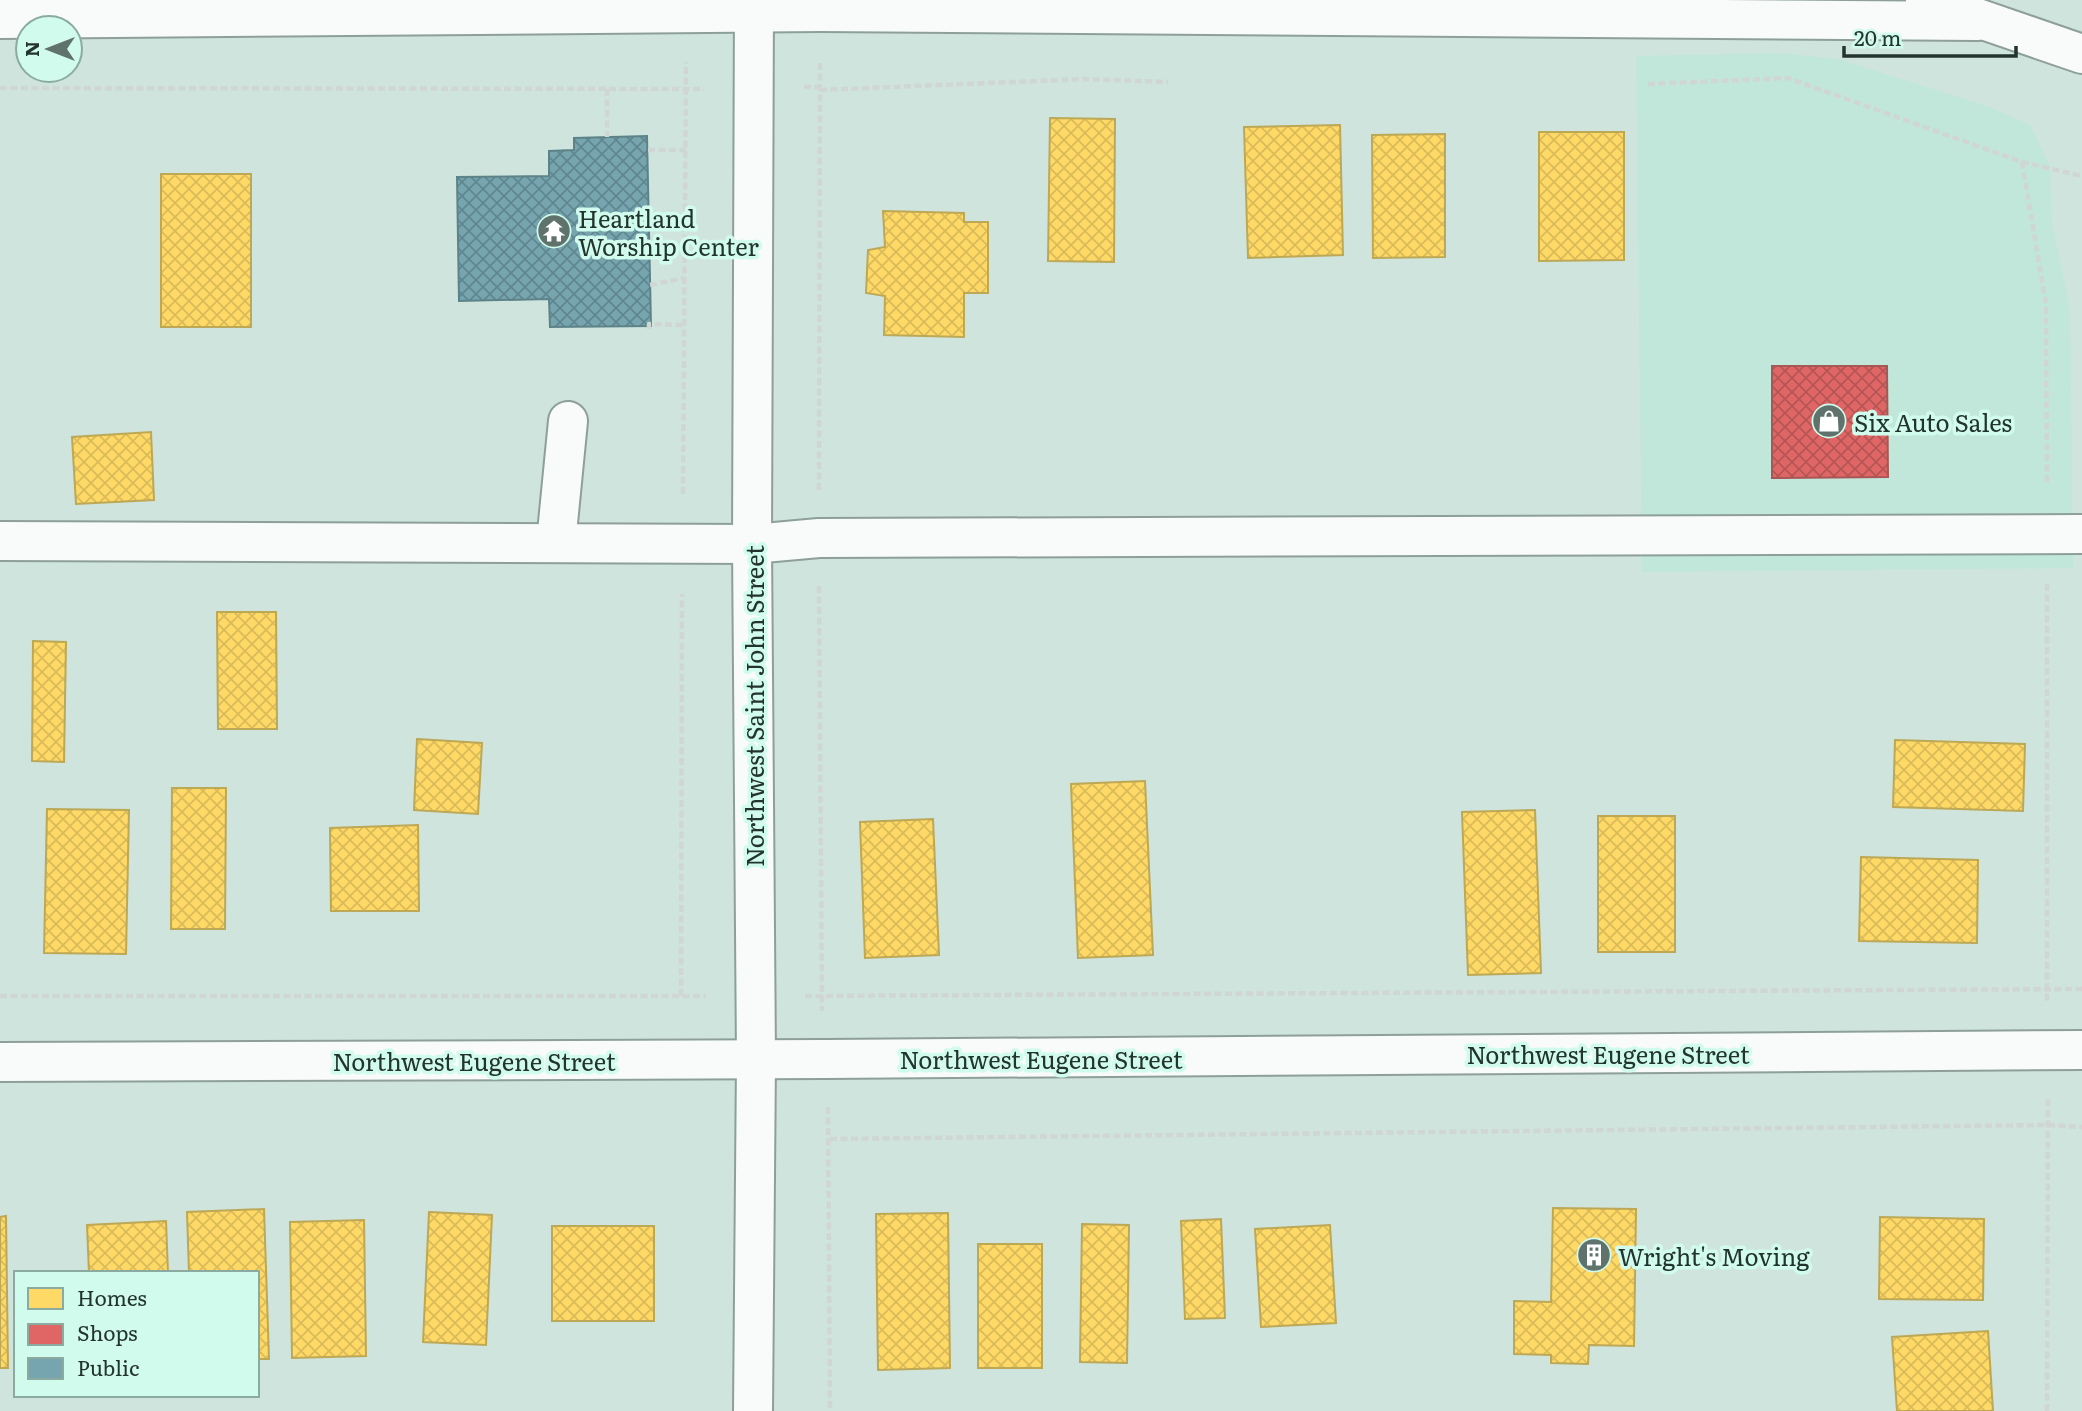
<svg xmlns="http://www.w3.org/2000/svg" width="2082" height="1411" viewBox="0 0 2082 1411" font-family="Literata,serif">
  <defs>
    <pattern id="homes-cross-hatch" width="8" height="8" patternUnits="userSpaceOnUse" patternTransform="scale(1.75)"><rect width="8" height="8" fill="#ffd966"/><path d="M0 0l8 8M0 8l8-8" fill="none" stroke="#dabb59"/></pattern>
    <pattern id="shops-cross-hatch" width="8" height="8" patternUnits="userSpaceOnUse" patternTransform="scale(1.75)"><rect width="8" height="8" fill="#e06666"/><path d="M0 0l8 8M0 8l8-8" fill="none" stroke="#b55554"/></pattern>
    <pattern id="public-cross-hatch" width="8" height="8" patternUnits="userSpaceOnUse" patternTransform="scale(1.75)"><rect width="8" height="8" fill="#76a5af"/><path d="M0 0l8 8M0 8l8-8" fill="none" stroke="#60878f"/></pattern>
  </defs>
  <rect width="100%" height="100%" fill="#cee4dc"/>
  <!-- built -->
  <polygon fill="#c1e7da" points="1779,53 1838,59 1989,107 2030,125 2050,166 2052,224 2070,309 2073,568 1642,572 1636,56"/>
  <!-- homes -->
  <g fill="url(#homes-cross-hatch)" stroke="#bda856" stroke-width="2">
    <polygon points="1050,118 1115,119 1114,262 1048,261"/>
    <polygon points="1340,125 1343,255 1248,258 1244,127"/>
    <polygon points="1539,132 1624,132 1624,260 1539,261"/>
    <polygon points="1445,134 1445,257 1373,258 1372,135"/>
    <rect x="161" y="174" width="90" height="153"/>
    <polygon points="883,211 964,213 964,222 988,222 988,293 964,293 964,337 884,335 885,296 866,293 868,250 885,247"/>
    <polygon points="151,432 154,500 76,504 72,437"/>
    <polygon points="217,612 276,612 277,729 218,729"/>
    <polygon points="33,641 66,642 64,762 32,761"/>
    <polygon points="417,739 482,743 478,814 414,810"/>
    <polygon points="1895,740 2025,744 2023,811 1893,807"/>
    <polygon points="1145,781 1153,955 1078,958 1071,784"/>
    <polygon points="172,788 226,788 225,929 171,929"/>
    <polygon points="47,809 129,810 126,954 44,953"/>
    <polygon points="1535,810 1541,973 1468,975 1462,812"/>
    <rect x="1598" y="816" width="77" height="136"/>
    <polygon points="933,819 939,955 865,958 860,822"/>
    <polygon points="418,825 419,911 331,911 330,828"/>
    <polygon points="1861,857 1978,860 1977,943 1859,941"/>
    <polygon points="1553,1208 1636,1209 1634,1346 1589,1345 1588,1364 1551,1363 1551,1355 1514,1354 1514,1301 1551,1302"/>
    <polygon points="264,1209 269,1359 257,1359 257,1273 189,1273 187,1212"/>
    <polygon points="429,1212 492,1215 486,1345 423,1342"/>
    <polygon points="948,1213 950,1368 878,1370 876,1214"/>
    <polygon points="6,1216 8,1368 0,1368 0,1217"/>
    <polygon points="1880,1217 1984,1219 1983,1300 1879,1299"/>
    <polygon points="1221,1219 1225,1318 1185,1319 1181,1221"/>
    <polygon points="364,1220 366,1356 292,1358 290,1222"/>
    <polygon points="166,1221 168,1273 89,1273 87,1225"/>
    <polygon points="1082,1224 1129,1225 1127,1363 1080,1362"/>
    <polygon points="1330,1225 1336,1323 1261,1327 1255,1229"/>
    <rect x="552" y="1226" width="102" height="95"/>
    <rect x="978" y="1244" width="64" height="124"/>
    <polygon points="1988,1331 1993,1411 1897,1411 1892,1337"/>
  </g>
  <!-- shops -->
  <polygon fill="url(#shops-cross-hatch)" stroke="#a75756" stroke-width="2" points="1772,366 1887,366 1888,477 1772,478"/>
  <!-- public -->
  <polygon fill="url(#public-cross-hatch)" stroke="#5d8389" stroke-width="2" points="647,136 651,326 550,327 549,299 459,301 457,177 549,176 549,151 574,150 574,138"/>
  <g fill="none" stroke-linecap="round" stroke-linejoin="round">
    <!-- minor casing -->
    <g stroke="#8e9f99" stroke-width="42">
      <g id="minor">
        <polyline points="0,19 821,12 1978,21"/>
        <polyline points="0,541 752,544 819,538 2082,534"/>
        <polyline points="556,543 568,421"/>
        <polyline points="0,1062 826,1059 2082,1050"/>
        <polyline points="753,1411 756,1059 752,544 754,0"/>
      </g>
    </g>
    <!-- major casing -->
    <g stroke="#8e9f99" stroke-width="42">
      <polyline id="major" points="1925,0 2082,54"/>
    </g>
    <!-- path -->
    <g stroke="#d0d6d4" stroke-width="4.5" stroke-dasharray="7 3.5" stroke-linecap="butt">
      <polyline points="1648,84 1788,78 2022,162 2082,176"/>
      <polyline points="804,87 820,87"/>
      <polyline points="0,88 704,89"/>
      <polyline points="607,89 607,137"/>
      <polyline points="820,90 1084,79 1168,82"/>
      <polyline points="648,150 686,150"/>
      <polyline points="2022,162 2046,304 2047,484"/>
      <polyline points="650,285 684,278"/>
      <polyline points="649,329 649,324 684,325"/>
      <polyline points="819,490 820,61"/>
      <polyline points="683,494 686,62"/>
      <polyline points="2047,584 2047,1002"/>
      <polyline points="819,586 822,1011"/>
      <polyline points="0,996 706,996"/>
      <polyline points="681,996 682,594"/>
      <polyline points="805,996 2082,989"/>
      <polyline points="828,1107 830,1411"/>
      <polyline points="830,1139 2046,1125 2082,1127"/>
      <polyline points="2047,1411 2048,1098"/>
    </g>
    <!-- minor -->
    <use href="#minor" stroke="#f8fbfa" stroke-width="38"/>
    <!-- major -->
    <use href="#major" stroke="#f8fbfa" stroke-width="38"/>
  </g>
  <!-- icons -->
  <defs>
    <g id="temple-disc" transform="scale(1.75)"><circle r="9.5" fill="#5f726c" stroke="#d1fbed"/><path d="M0-6L5-2H3V0L6.5 2.5H4V6H1.5V3h-3V6H-4V2.5H-6.5L-3 0V-2H-5Z" fill="#fff"/></g>
    <g id="shop-disc" transform="scale(1.75)"><circle r="9.5" fill="#5f726c" stroke="#d1fbed"/><path d="M-5-2.5h2.3a2.7 3.5 0 0 1 5.4 0H5L5.5 6h-11ZM-1.5-2.5h3a1.5 2.3 0 0 0-3 0Z" fill="#fff"/></g>
    <g id="building-disc" transform="scale(1.75)"><circle r="9.5" fill="#5f726c" stroke="#d1fbed"/><path d="M-4-6H4V6H1V3H-1V6H-4ZM-2.5-4.3h1.7v1.8h-1.7ZM.8-4.3h1.7v1.8H.8ZM-2.5-1h1.7V.8h-1.7ZM.8-1h1.7V.8H.8Z" fill="#fff"/></g>
  </defs>
  <g fill-rule="evenodd">
    <use href="#temple-disc" x="554" y="231"/>
    <use href="#shop-disc" x="1829" y="421"/>
    <use href="#building-disc" x="1594" y="1255"/>
  </g>
  <g text-anchor="middle" dominant-baseline="central" stroke-width="7" stroke-linejoin="round" paint-order="stroke">
    <!-- poi labels -->
    <g font-size="24" fill="#23342f" stroke="#d1fbed" text-anchor="start">
      <text x="578" y="217">Heartland<tspan x="578" dy="28">Worship Center</tspan></text>
      <text x="1854" y="421">Six Auto Sales</text>
      <text x="1618" y="1255">Wright's Moving</text>
    </g>
    <!-- street labels -->
    <g font-size="24" fill="#23342f" stroke="#d1fbed">
      <text transform="translate(753 706) rotate(-90)">Northwest Saint John Street</text>
      <text x="1608" y="1053">Northwest Eugene Street</text>
      <text x="1041" y="1058">Northwest Eugene Street</text>
      <text x="474" y="1060">Northwest Eugene Street</text>
    </g>
  </g>
  <!-- legend -->
  <rect x="14" y="1271" width="245" height="126" fill="#d1fbed" stroke="#8baba1" stroke-width="2"/>
  <rect x="28" y="1288" width="35" height="21" fill="#ffd966" stroke="#8baba1" stroke-width="2"/>
  <text x="77" y="1306" font-size="21" fill="#23342f">Homes</text>
  <rect x="28" y="1324" width="35" height="21" fill="#e06666" stroke="#8baba1" stroke-width="2"/>
  <text x="77" y="1341" font-size="21" fill="#23342f">Shops</text>
  <rect x="28" y="1358" width="35" height="21" fill="#76a5af" stroke="#8baba1" stroke-width="2"/>
  <text x="77" y="1376" font-size="21" fill="#23342f">Public</text>
  <!-- north arrow -->
  <g transform="translate(49 49) rotate(270)"><circle r="33" fill="#d1fbed" stroke="#8baba1" stroke-width="2"/>
  <path d="M0-5L12 26L0 18L-12 26Z" fill="#5f726c"/>
  <text y="-10" font-size="19" font-weight="bold" text-anchor="middle" fill="#23342f">N</text>
  </g>
  <!-- scale -->
  <path d="M1844 46v10h172v-10" fill="none" stroke="#23342f" stroke-width="3.5"/>
  <text x="1854" y="46" font-size="21" fill="#23342f" stroke="#d1fbed" stroke-width="5" paint-order="stroke">20 m</text>
</svg>
